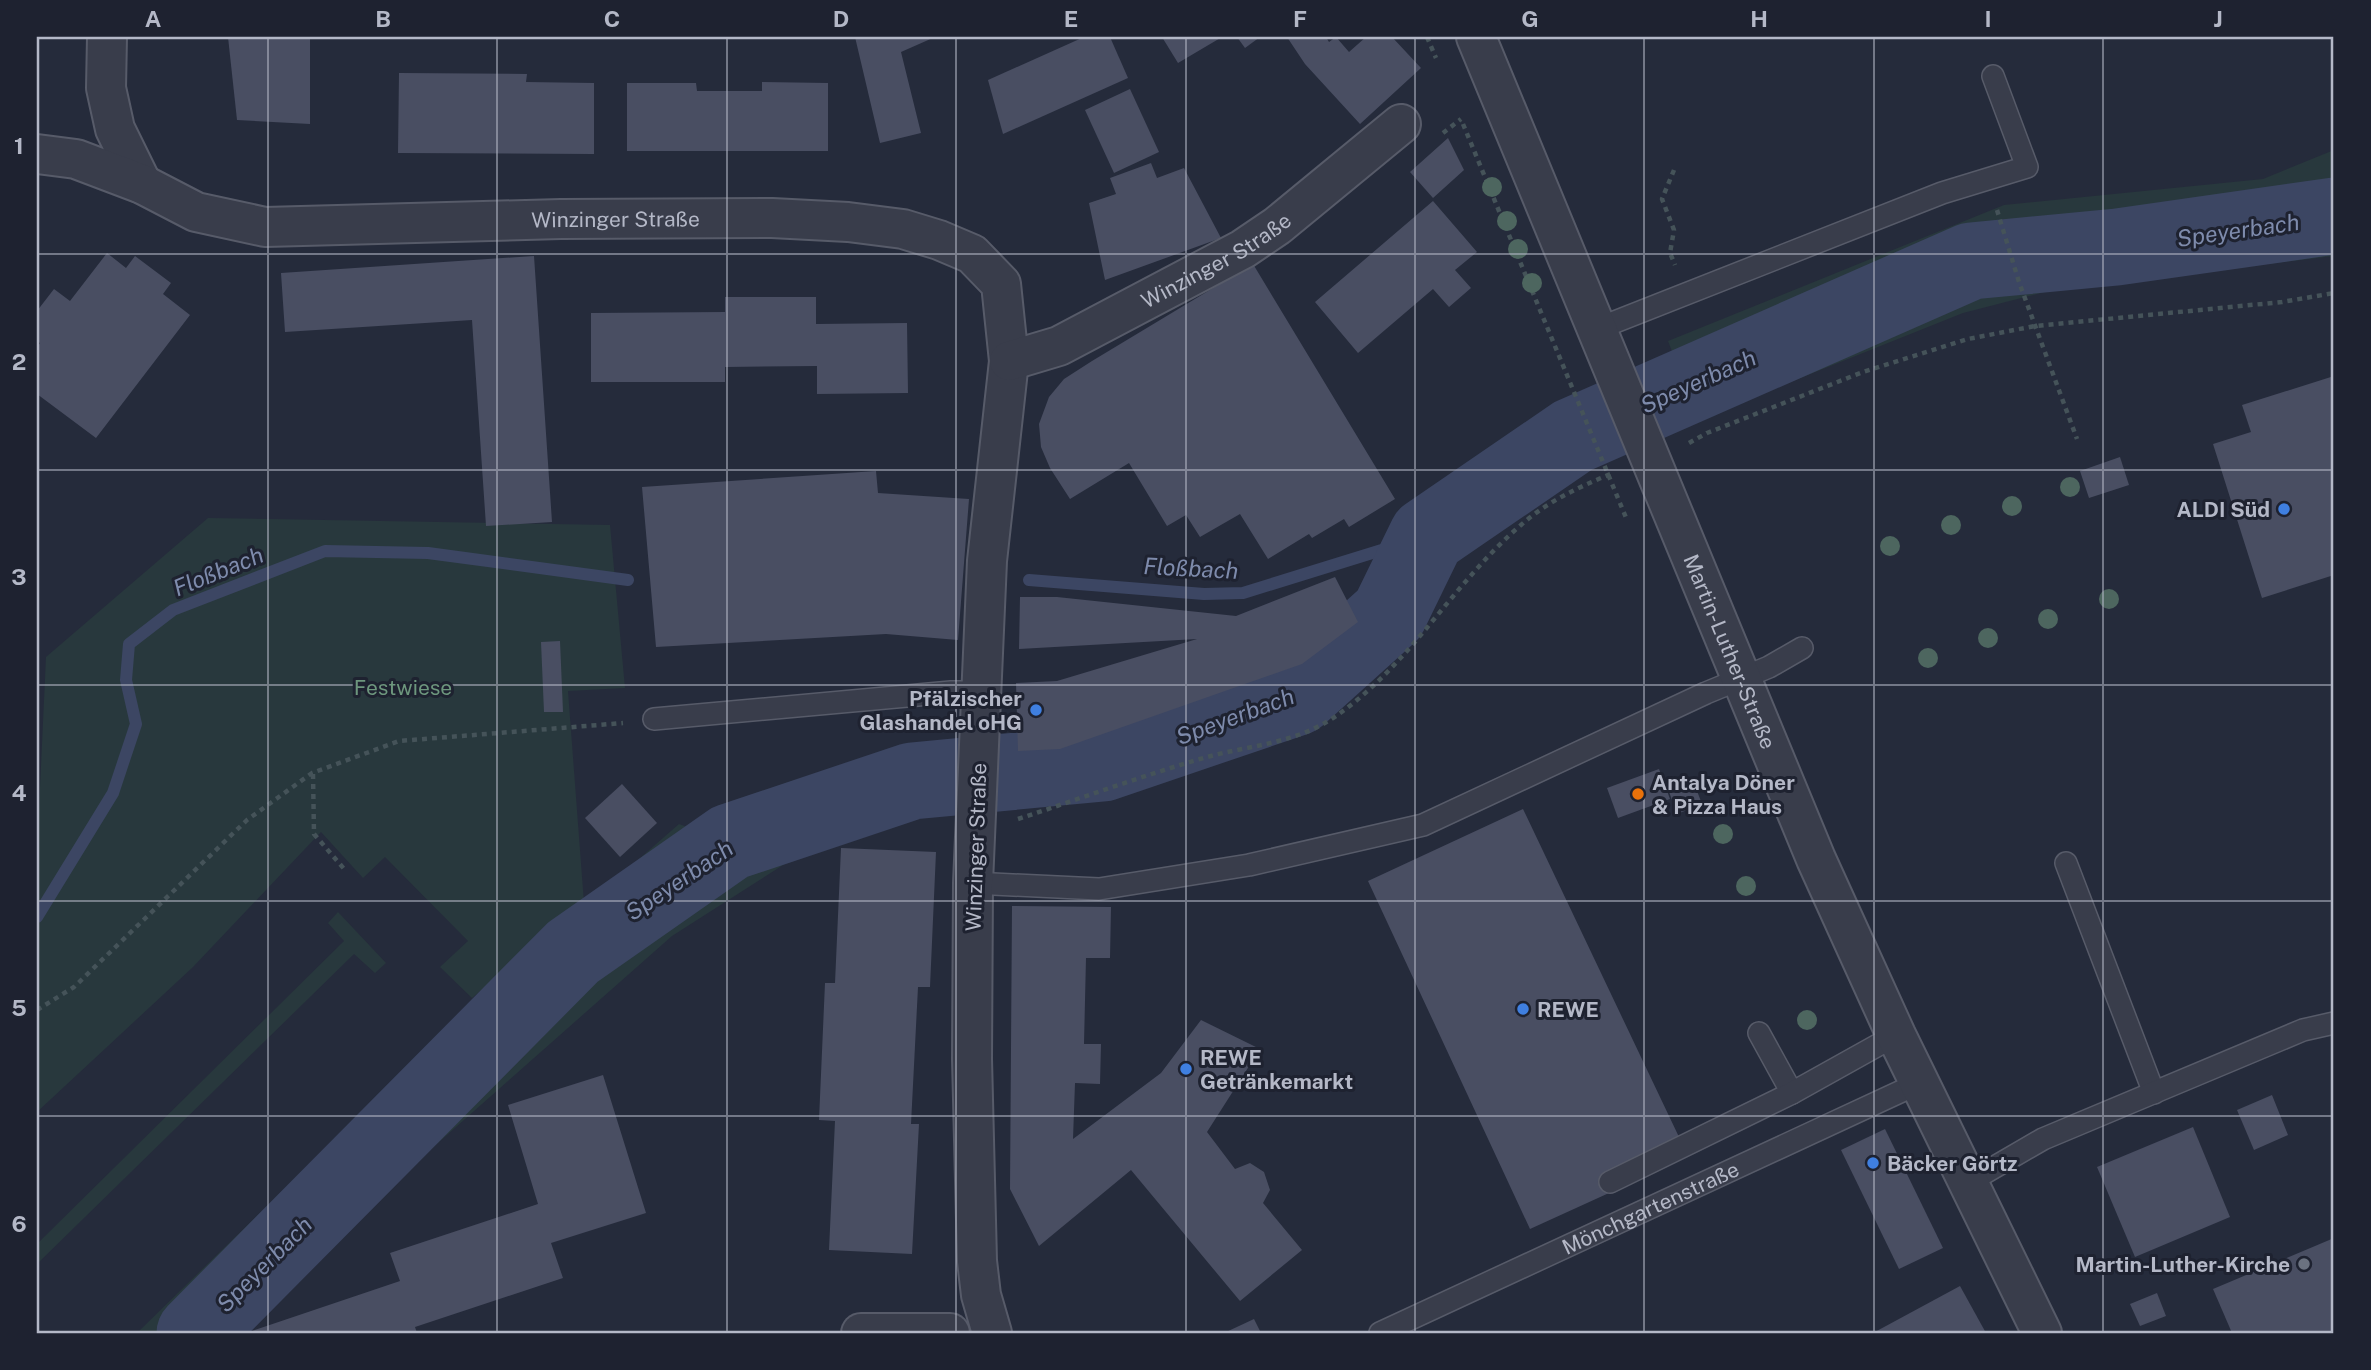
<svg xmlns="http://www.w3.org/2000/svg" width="2371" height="1370" viewBox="0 0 2371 1370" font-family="'Public Sans',sans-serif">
  <rect width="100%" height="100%" fill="#252b3b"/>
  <!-- green -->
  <g fill="#28383d">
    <polygon points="2334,150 2334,256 2053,290 1963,313 1698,419 1668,341 2004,205 2263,179"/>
    <polygon points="208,518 610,525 625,688 568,691 584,903 472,998 440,967 468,941 385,857 363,878 321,832 193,967 37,1112 37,853 46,657"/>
    <polygon points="927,790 932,812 808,849 672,936 223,1333 137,1333 478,1000 679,824 743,847"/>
    <polygon points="338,912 386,963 375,973 354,954 37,1264 37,1244 344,941 328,923"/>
  </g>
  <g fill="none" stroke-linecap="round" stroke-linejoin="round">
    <!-- stream -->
    <g stroke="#3c4663" stroke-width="12">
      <polyline points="1029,580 1204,594 1243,593 1427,536"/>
      <polyline points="37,917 113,793 136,724 126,680 129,644 173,610 325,551 428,553 628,580"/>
    </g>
    <!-- river -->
    <polyline stroke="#3c4663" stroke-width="77" points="195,1333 573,952 730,842 912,781 1103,763 1297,697 1389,614 1427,536 1573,436 1971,261 2117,247 2334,216"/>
  </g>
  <!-- building -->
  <g fill="#494e62">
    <polygon points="228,37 310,37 310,124 237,120"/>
    <polygon points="855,37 935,37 901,52 921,133 880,143"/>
    <polygon points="1084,37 1110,37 1128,78 1003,134 988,80"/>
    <polygon points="1162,37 1222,37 1178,63"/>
    <polygon points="1237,37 1260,37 1245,48"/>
    <polygon points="1287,37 1326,37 1329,42 1336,37 1349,52 1366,37 1392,37 1421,68 1360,124 1305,64"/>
    <polygon points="399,73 527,74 526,82 594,83 594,154 398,153"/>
    <polygon points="762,82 828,83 828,151 627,151 627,83 696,83 697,91 762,91"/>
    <polygon points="1130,89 1159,152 1114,173 1085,110"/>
    <polygon points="1448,138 1464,170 1433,198 1410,172"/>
    <polygon points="1151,163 1157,178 1184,168 1221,238 1105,280 1089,203 1116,194 1110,178"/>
    <polygon points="1433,201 1477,252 1455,270 1471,288 1449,307 1433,289 1358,353 1315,302"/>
    <polygon points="107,253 126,268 135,256 171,283 163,294 190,315 96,438 37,394 37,348 40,343 37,341 37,311 54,289 70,301"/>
    <polygon points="534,256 552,522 486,526 472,320 285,332 281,273"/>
    <polygon points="1253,264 1395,499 1349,527 1344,519 1312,538 1309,534 1268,559 1240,514 1200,537 1186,515 1167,526 1129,463 1070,499 1050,468 1041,447 1039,424 1049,397 1064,379 1092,361"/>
    <polygon points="725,297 816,297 816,324 907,323 908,393 817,394 817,366 725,367 725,382 591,382 591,313 725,312"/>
    <polygon points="2334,376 2334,575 2262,598 2213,444 2251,432 2242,405"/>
    <polygon points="2120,457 2129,485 2089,498 2080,471"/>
    <polygon points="876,471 878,493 969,499 958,640 886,634 656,647 642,487"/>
    <polygon points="1335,577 1358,622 1302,664 1060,749 1018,751 1016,683 1057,681 1197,639 1019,649 1020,597 1057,597 1236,616"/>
    <polygon points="560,641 563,712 544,712 541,642"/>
    <polygon points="1659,769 1670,799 1618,818 1607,788"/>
    <polygon points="1692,778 1702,804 1677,814 1667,786"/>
    <polygon points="622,784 657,823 620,857 585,818"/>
    <polygon points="1523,809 1679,1137 1602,1176 1609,1193 1530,1229 1368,881"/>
    <polygon points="841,848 936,852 930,987 918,987 911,1124 919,1124 912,1254 829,1250 835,1121 819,1120 825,983 835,983"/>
    <polygon points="1012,906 1111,907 1110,958 1086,958 1084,1044 1101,1044 1100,1084 1075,1083 1073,1139 1161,1073 1201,1020 1260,1049 1207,1132 1235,1169 1250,1163 1264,1172 1270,1190 1263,1203 1302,1250 1240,1301 1131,1170 1039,1246 1010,1189"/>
    <polygon points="603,1075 646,1213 551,1243 563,1278 415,1327 417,1333 252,1333 252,1331 400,1281 390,1253 538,1204 508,1105"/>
    <polygon points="2272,1095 2288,1135 2254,1150 2237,1110"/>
    <polygon points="2193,1127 2230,1217 2135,1257 2097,1167"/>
    <polygon points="1885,1129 1943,1248 1899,1269 1841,1150"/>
    <polygon points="2334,1238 2334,1333 2232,1333 2213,1289"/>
    <polygon points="1960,1286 1986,1333 1873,1333"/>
    <polygon points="2157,1293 2166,1316 2140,1326 2130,1304"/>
    <polygon points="1254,1319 1261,1333 1224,1333"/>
  </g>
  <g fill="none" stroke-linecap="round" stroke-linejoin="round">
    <!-- service casing -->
    <g stroke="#575b69" stroke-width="24">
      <g id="service">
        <polyline points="1597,329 1942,193 2027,167 1993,76"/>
        <polyline points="654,719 951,692 983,692"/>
        <polyline points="2066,863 2154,1093"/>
        <polyline points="973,883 1099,889 1249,865 1423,825 1706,693 1769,667 1802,648"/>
        <polyline points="1759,1033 1792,1093"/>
        <polyline points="1610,1182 1792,1093 1896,1035"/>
        <polyline points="1969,1182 2043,1139 2303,1030 2334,1023"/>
        <path id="s1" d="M1380 1333 1919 1083"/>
      </g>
    </g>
    <!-- minor casing -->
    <g stroke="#575b69" stroke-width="42">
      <g id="minor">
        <polyline points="107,37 106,88 115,129 142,184"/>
        <path id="s2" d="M37 154 76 159 142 184 196 212 265 227 561 219 772 218 848 222 903 229 939 240 972 254 1001 284 1009 361 987 561 973 883 972 1059 977 1261 981 1295 992 1333"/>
        <path id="s3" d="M1009 361 1059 346 1243 249 1277 226 1401 124"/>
        <polyline points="861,1333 950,1333"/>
      </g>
    </g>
    <!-- tertiary casing -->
    <g stroke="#575b69" stroke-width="42">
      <g id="tertiary">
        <path id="s4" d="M1476 37 1816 859 1896 1035 2042 1333"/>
      </g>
    </g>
    <!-- path -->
    <g stroke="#455359" stroke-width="4.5" stroke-dasharray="5 5" stroke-linecap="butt">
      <polyline points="1427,37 1436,58"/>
      <polyline points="1463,124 1627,520"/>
      <polyline points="1443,133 1461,119"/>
      <polyline points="1674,170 1662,199 1674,230 1670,253 1675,265"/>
      <polyline points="1997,210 2019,282 2077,439"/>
      <polyline points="1689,443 1707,433 1863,372 1968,339 2035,326 2282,302 2334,293"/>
      <polyline points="313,774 314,834 345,870"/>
      <path d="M1018 819C1079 799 1139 777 1200 759 1247 745 1294 745 1336 716 1410 665 1453 583 1521 525 1548 501 1579 487 1613 473"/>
      <polyline points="37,1010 74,987 247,820 312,773 399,741 623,723"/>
    </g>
    <!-- service -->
    <use href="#service" stroke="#393d4b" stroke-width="21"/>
    <!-- minor -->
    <use href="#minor" stroke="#393d4b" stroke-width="38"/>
    <!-- tertiary -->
    <use href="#tertiary" stroke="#393d4b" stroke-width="38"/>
  </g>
  <!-- trees -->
  <g fill="#4d665f">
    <circle cx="1492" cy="187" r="10"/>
    <circle cx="1507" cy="221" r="10"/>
    <circle cx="1518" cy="249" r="10"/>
    <circle cx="1532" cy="283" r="10"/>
    <circle cx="2070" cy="487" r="10"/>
    <circle cx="2012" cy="506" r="10"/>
    <circle cx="1951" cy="525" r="10"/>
    <circle cx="1890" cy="546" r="10"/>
    <circle cx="2109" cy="599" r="10"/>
    <circle cx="2048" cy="619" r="10"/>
    <circle cx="1988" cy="638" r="10"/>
    <circle cx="1928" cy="658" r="10"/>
    <circle cx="1723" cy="834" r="10"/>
    <circle cx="1746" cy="886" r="10"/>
    <circle cx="1807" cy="1020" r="10"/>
  </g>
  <!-- grid -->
  <path fill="none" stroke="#b4b8c7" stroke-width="2" stroke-opacity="0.55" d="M268 37V1333M497 37V1333M727 37V1333M956 37V1333M1186 37V1333M1415 37V1333M1644 37V1333M1874 37V1333M2103 37V1333M37 254H2334M37 470H2334M37 685H2334M37 901H2334M37 1116H2334"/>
  <!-- markers -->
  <g fill="#3f7fe0" stroke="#1e2230" stroke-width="2.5">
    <circle cx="2284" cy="509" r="7"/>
    <circle cx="1036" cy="710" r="7"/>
    <circle cx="1523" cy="1009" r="7"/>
    <circle cx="1186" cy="1069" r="7"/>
    <circle cx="1873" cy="1163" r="7"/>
  </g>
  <circle fill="#e8710a" stroke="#1e2230" stroke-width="2.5" cx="1638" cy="794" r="7"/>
  <circle fill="#6b7280" stroke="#1e2230" stroke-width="2.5" cx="2304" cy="1264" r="7"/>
  <g text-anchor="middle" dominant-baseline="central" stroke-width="6" stroke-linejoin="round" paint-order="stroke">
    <!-- street labels -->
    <g font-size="21" fill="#b4b8c7" stroke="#1e2230">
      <text stroke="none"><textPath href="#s2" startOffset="592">Winzinger Straße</textPath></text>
      <text stroke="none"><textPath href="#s3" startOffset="231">Winzinger Straße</textPath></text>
      <text stroke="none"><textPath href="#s4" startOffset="665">Martin-Luther-Straße</textPath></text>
      <text transform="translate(976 847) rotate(-88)">Winzinger Straße</text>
      <text stroke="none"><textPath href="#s1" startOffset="298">Mönchgartenstraße</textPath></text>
    </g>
    <!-- poi labels -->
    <g font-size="21" font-weight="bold" fill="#b4b8c7" stroke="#1e2230" text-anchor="start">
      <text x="2270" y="509" text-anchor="end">ALDI Süd</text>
      <text x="1022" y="698" text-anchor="end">Pfälzischer<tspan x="1022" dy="24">Glashandel oHG</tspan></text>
      <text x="1652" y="782">Antalya Döner<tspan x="1652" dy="24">&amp; Pizza Haus</tspan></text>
      <text x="1537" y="1009">REWE</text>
      <text x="1200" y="1057">REWE<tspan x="1200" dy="24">Getränkemarkt</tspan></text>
      <text x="1887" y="1163">Bäcker Görtz</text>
      <text x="2290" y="1264" text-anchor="end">Martin-Luther-Kirche</text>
    </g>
    <!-- park labels -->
    <g font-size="21" fill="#6d967d" stroke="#1e2230">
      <text x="403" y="687">Festwiese</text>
    </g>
    <!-- water labels -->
    <g font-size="23" font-style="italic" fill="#7e8bac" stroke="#1e2230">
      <text transform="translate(2238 230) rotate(-8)">Speyerbach</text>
      <text transform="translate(1698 381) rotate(-24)">Speyerbach</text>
      <text transform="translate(1191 568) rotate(3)">Floßbach</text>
      <text transform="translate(218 571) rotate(-22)">Floßbach</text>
      <text transform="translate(1235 716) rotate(-20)">Speyerbach</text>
      <text transform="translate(679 880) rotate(-34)">Speyerbach</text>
      <text transform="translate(264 1264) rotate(-45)">Speyerbach</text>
    </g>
  </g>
  <!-- border -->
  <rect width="2371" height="1370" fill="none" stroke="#1e2230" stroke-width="77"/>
  <rect x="38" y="38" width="2294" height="1294" fill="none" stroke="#b4b8c7" stroke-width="2.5"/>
  <g font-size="23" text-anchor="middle" font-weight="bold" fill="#b4b8c7">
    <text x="153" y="27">A</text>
    <text x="383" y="27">B</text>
    <text x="612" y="27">C</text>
    <text x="841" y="27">D</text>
    <text x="1071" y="27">E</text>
    <text x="1300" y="27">F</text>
    <text x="1530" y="27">G</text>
    <text x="1759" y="27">H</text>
    <text x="1988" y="27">I</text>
    <text x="2218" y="27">J</text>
    <text x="19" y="154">1</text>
    <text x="19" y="370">2</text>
    <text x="19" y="585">3</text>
    <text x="19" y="801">4</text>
    <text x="19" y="1016">5</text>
    <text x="19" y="1232">6</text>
  </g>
</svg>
